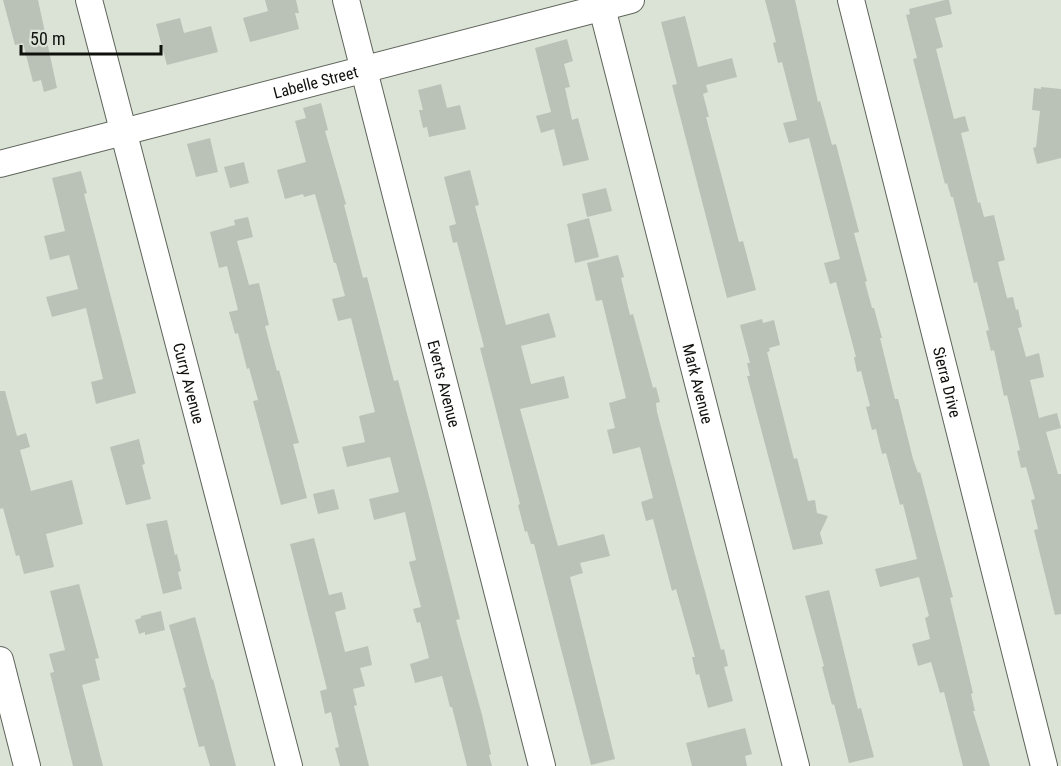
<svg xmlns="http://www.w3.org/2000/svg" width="1061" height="766" viewBox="0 0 1061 766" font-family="'Roboto Condensed',sans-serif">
  <rect width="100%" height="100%" fill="#dbe3d7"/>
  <!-- building -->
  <g fill="#bac1b6">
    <polygon points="3,0 38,0 57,88 44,92 41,80 33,82 23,43 15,45"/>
    <polygon points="265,0 296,0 299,13 295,13 299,29 250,42 243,18 268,11"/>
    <polygon points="765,0 795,0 818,102 820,101 832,145 836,144 859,232 854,233 867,281 865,282 872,308 874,308 882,338 880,338 895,399 898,399 913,459 918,473 920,472 953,597 950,598 973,693 971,694 975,711 973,711 990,766 963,766 944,692 940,693 931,662 918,666 912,644 930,639 925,618 929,616 919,577 880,587 875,569 917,559 903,504 900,505 886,453 882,454 876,429 872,430 866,407 870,406 861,371 857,372 854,357 856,357 836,282 830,284 824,263 840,259 809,138 789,143 783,123 797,120 782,62 778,63 773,43 776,42"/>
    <polygon points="945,0 949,0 952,14 935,18 943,47 936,49 954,119 965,116 969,131 961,133 978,203 980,202 984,217 994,215 1005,260 998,262 1007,298 1013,297 1016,310 1018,309 1022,327 1018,328 1026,357 1039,353 1044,377 1030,380 1039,418 1057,413 1061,428 1046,432 1058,474 1061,474 1061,614 1055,615 1034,530 1038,529 1031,500 1035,499 1026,467 1021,468 1017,451 1020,450 1007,395 1004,396 994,350 991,351 986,331 989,330 977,282 974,283 953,197 951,197 947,183 945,184 913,59 917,58 906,15 910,14 909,9"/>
    <polygon points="685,16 698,67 732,58 737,77 706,85 708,92 703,94 709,117 706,117 739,242 743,241 756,290 727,298 672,85 677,84 661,22"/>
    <polygon points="180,18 184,33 211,26 218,52 167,65 156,24"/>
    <polygon points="567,39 573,61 564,64 570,87 565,88 572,120 578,118 589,160 563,166 554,129 541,133 536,116 551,112 535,48"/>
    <polygon points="441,84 447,108 460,105 466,129 429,137 427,127 423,128 419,110 423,110 418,90"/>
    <polygon points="1041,87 1061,89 1061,158 1037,164 1033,148 1036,147 1040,111 1032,110 1034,88 1041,89"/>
    <polygon points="321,103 328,130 325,131 346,204 344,205 363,278 367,277 394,381 398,380 430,500 460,619 456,620 482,715 491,754 489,755 492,766 467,766 452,707 450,707 442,676 415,683 410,664 429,658 420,622 417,623 413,609 421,607 409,562 416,560 405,512 374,520 369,499 399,492 390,457 347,467 342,447 365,442 359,416 375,412 351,318 338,321 332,299 345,296 336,263 334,263 315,194 304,197 303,194 285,199 277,170 306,162 295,121 306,118 303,108"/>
    <polygon points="210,138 218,172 196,177 187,144"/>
    <polygon points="244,162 249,183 230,188 224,167"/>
    <polygon points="470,170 479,205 475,206 506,325 549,313 556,337 521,346 531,384 564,376 569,398 520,409 558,546 604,534 610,556 580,563 583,573 570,577 615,759 591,765 534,544 531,544 527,531 525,532 518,505 520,504 480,348 484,347 457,242 453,243 449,226 456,224 444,177"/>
    <polygon points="81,171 87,193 84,194 136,393 96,404 91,382 103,379 86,308 52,317 46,297 78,289 69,255 50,260 44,236 65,231 52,178"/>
    <polygon points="606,188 612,211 587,217 582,194"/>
    <polygon points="248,217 253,237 237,241 249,285 259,283 269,325 265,326 277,371 279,370 299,443 293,444 307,498 281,505 253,401 258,400 249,368 247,369 238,333 235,334 229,312 238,310 227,266 219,268 210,232 235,225 234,220"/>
    <polygon points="589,218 599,257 575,263 567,224"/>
    <polygon points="618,255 624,277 621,278 630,315 633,314 653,388 656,387 660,402 656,403 657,412 694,551 721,650 724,649 728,666 724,667 733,701 708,708 699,674 696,675 692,657 695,657 676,589 672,591 653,519 646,521 641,502 653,498 640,447 613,454 607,430 615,428 609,403 626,398 602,300 596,301 587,263"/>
    <polygon points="762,319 763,323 774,320 780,345 769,348 770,351 767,352 794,459 797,458 808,501 815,500 817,513 828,516 820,533 823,544 793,550 747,376 750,376 747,363 750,363 740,325"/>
    <polygon points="0,391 5,391 17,436 26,433 30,447 20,450 31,491 72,480 83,524 46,534 54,567 24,574 19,555 16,556 3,508 0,509"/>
    <polygon points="139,439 145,464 142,465 151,499 126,505 110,447"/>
    <polygon points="334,489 339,509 318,514 313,494"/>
    <polygon points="167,520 175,555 177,554 181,571 178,572 182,589 163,594 146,524"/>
    <polygon points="314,538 329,595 342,592 346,609 335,612 345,652 368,646 372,665 360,668 365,686 353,689 357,705 354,706 369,766 340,766 335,748 339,747 331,712 325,714 320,691 327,689 290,544"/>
    <polygon points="79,584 99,658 95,659 100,680 82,685 103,766 73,766 50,673 54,672 49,654 65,650 50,591"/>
    <polygon points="829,590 858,709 861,708 874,757 849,763 834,704 832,705 822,667 824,666 805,596"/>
    <polygon points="161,611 165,630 145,635 145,632 139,634 135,620 141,618 141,616"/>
    <polygon points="195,617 212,680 213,679 236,766 210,766 204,746 199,747 183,688 186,687 169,625"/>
    <polygon points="745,728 752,754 745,756 747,766 692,766 686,743"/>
  </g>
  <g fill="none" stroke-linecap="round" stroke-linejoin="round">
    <!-- minor casing -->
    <g stroke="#5e645a" stroke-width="28">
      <g id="minor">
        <path id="s1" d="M89 0 289 766"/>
        <path id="s2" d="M346 0 542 766"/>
        <path id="s3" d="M600 0 796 766"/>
        <path id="s4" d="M851 0 1044 766"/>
        <path id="s5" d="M0 164 631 0"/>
        <polyline points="0,660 27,766"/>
      </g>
    </g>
    <!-- minor -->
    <use href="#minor" stroke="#fff" stroke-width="26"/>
  </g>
  <g text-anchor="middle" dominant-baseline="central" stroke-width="6" stroke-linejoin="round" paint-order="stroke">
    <!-- street labels -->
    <g font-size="16" fill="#0f110d" stroke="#dbe3d7">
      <text stroke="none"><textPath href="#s5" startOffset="326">Labelle Street</textPath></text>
      <text stroke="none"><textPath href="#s1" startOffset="396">Curry Avenue</textPath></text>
      <text stroke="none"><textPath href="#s2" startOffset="396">Everts Avenue</textPath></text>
      <text stroke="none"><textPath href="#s3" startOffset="396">Mark Avenue</textPath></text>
      <text stroke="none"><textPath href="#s4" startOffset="394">Sierra Drive</textPath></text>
    </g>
  </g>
  <!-- scale -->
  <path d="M21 45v9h140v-9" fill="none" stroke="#0f110d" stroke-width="3"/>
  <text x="30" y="45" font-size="18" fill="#0f110d" stroke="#dbe3d7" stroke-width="4.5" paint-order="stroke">50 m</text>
</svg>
